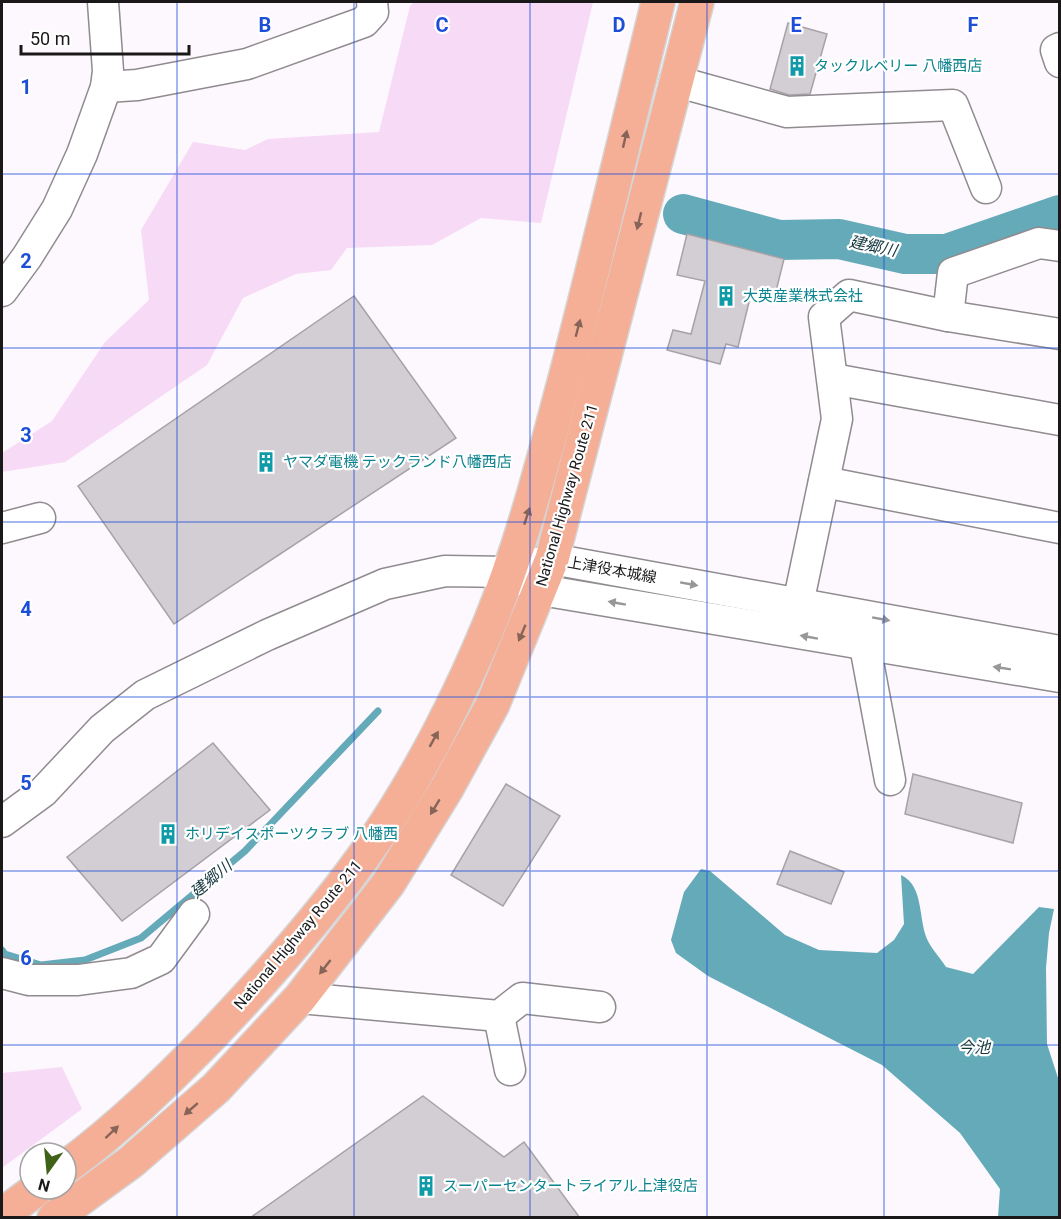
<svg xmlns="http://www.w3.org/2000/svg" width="1061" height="1219" viewBox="0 0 1061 1219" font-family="Roboto,'Noto Sans JP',sans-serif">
  <rect width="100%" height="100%" fill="#fdf8fd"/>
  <!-- green -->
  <g fill="#f7daf6">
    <polygon points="414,2 593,2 541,223 481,218 432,245 347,248 331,270 296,274 243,298 207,365 65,462 2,472 2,453 52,421 105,342 149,300 141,230 193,142 245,150 268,139 379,132 410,6"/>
    <polygon points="62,1067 82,1109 2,1168 2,1073"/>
  </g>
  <!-- water -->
  <path fill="#64aab9" d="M701 869 710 871 785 935 819 950 877 953 894 940 904 924 901 875C924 886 918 917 927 939 931 948 940 958 946 967L973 974 1039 907 1054 909 1049 933 1046 968 1047 1044 1059 1081V1217H998L1000 1189 960 1133 882 1065 708 976 676 953 671 940 684 892Z"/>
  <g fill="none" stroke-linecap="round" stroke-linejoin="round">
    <!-- stream -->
    <polyline stroke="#64aab9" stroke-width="7" points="2,950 5,954 41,965 85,960 141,938 245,851 378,711"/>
    <!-- river -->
    <polyline stroke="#64aab9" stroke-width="40" points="683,214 779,240 839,239 905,254 947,254 1060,215"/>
  </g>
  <!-- building -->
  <g fill="#d3ced3" stroke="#a6a2a6" stroke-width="1.5">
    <polygon points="788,23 827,34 810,94 789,95 770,89"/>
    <polygon points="687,234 784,259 774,299 751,294 738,347 726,344 720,364 667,350 673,330 691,334 705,281 677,275"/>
    <polygon points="354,296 456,438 174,624 78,486"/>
    <polygon points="213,743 270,810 122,921 67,857"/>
    <polygon points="913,774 1022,803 1013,843 905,814"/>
    <polygon points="506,784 560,816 503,906 451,875"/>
    <polygon points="790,851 844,872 831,904 777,884"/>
    <polygon points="423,1096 504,1157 524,1142 580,1218 250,1218"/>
  </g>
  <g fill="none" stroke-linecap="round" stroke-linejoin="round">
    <!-- minor casing -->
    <g stroke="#908b8f" stroke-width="33">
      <g id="minor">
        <polyline points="1060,48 1056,50 1060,62"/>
        <polyline points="675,81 787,112 953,105 986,188"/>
        <polyline points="106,87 137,85 247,64 364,22 373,12 372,2"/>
        <polyline points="2,291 27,257 57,209 82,154 106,87 108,71 103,2"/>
        <polyline points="948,316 953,273 1039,243 1060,246"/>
        <polyline points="833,379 1060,420"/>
        <polyline points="824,482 1060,528"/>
        <polyline points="2,528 40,518"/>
        <polyline points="518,577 541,590 1060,677"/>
        <polyline points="798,604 837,419 824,317 849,295 948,316 1060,334"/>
        <polyline points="865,646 890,780"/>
        <polyline points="2,822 43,792 102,729 145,695 267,635 385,584 445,571 508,572 552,559 1060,651"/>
        <polyline points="2,973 29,980 78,980 131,973 161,959 194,914"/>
        <polyline points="300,998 499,1016 522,998 600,1007"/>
        <polyline points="499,1016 510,1070"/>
      </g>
    </g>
    <!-- highway casing -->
    <g stroke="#d6d5d6" stroke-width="36">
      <g id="highway">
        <path d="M66 1167C119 1128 165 1083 211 1036 269 975 327 910 375 840 420 774 461 694 491 620 523 541 544 457 566 375 598 251 628 126 658 2"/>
        <polyline points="2,1215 37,1189"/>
        <polyline points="54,1218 131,1162 216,1088 300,998 388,884 447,788 493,704 552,559 697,2"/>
      </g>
    </g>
    <!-- minor -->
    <use href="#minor" stroke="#fff" stroke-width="30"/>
    <!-- highway -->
    <use href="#highway" stroke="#f4af96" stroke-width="33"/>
  </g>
  <!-- one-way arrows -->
  <defs><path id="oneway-solid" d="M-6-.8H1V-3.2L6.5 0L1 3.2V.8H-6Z" transform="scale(1.5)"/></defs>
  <g fill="#876458">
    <use href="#oneway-solid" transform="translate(625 139) rotate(-77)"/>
    <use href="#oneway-solid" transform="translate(639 221) rotate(104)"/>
    <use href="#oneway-solid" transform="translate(578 328) rotate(-75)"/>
    <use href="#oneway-solid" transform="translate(527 516) rotate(-72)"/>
    <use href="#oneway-solid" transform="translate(522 633) rotate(113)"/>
    <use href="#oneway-solid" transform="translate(434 739) rotate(-61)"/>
    <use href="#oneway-solid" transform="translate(435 807) rotate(121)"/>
    <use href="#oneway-solid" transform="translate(325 967) rotate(128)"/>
    <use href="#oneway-solid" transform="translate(191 1109) rotate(139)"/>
    <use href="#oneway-solid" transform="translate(112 1132) rotate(-43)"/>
  </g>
  <g fill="#989798">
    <use href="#oneway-solid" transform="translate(689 584) rotate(10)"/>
    <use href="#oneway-solid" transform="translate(617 603) rotate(-170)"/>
    <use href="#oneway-solid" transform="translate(881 619) rotate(10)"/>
    <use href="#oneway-solid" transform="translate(809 637) rotate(-170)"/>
    <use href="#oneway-solid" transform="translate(1002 668) rotate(-171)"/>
  </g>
  <!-- grid -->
  <path fill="none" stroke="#1d4ed8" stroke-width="1.5" stroke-opacity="0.55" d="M177 2V1218M354 2V1218M530 2V1218M707 2V1218M884 2V1218M2 174H1060M2 348H1060M2 522H1060M2 697H1060M2 871H1060M2 1045H1060"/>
  <!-- icons -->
  <defs>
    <g id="building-bare" transform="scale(1.62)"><path d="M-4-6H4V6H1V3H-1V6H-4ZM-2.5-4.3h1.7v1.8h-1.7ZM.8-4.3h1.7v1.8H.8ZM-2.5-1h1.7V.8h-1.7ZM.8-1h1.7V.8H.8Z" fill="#0f9aa8" stroke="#fff" stroke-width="2.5" paint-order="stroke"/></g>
  </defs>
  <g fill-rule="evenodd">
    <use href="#building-bare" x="797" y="66"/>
    <use href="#building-bare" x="726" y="296"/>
    <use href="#building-bare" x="266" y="462"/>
    <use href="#building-bare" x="168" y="834"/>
    <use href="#building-bare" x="426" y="1186"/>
  </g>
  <g text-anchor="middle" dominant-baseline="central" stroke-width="4.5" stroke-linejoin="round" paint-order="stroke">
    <!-- culture labels -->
    <g font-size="15" fill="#0d838f" stroke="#fff" text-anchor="start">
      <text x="814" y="66">タックルベリー 八幡西店</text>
      <text x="743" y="296">大英産業株式会社</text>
      <text x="283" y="462">ヤマダ電機 テックランド八幡西店</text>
      <text x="185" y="834">ホリデイスポーツクラブ 八幡西</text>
      <text x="443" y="1186">スーパーセンタートライアル上津役店</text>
    </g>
    <!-- street labels -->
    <g font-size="15" fill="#1a1819" stroke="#fff">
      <text transform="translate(567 495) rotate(-74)">National Highway Route 211</text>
      <text transform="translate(612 570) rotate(10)">上津役本城線</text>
      <text transform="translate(298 935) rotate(-50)">National Highway Route 211</text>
    </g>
    <!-- water labels -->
    <g font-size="16" font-style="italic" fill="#15383f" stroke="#fff">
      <text transform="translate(873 246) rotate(12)">建郷川</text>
      <text transform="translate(211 879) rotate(-40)">建郷川</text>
      <text x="974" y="1047">今池</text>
    </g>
  </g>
  <g font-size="20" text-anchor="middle" font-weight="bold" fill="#1d4ed8" stroke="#fff" stroke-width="4.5" stroke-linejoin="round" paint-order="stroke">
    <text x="265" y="32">B</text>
    <text x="442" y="32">C</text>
    <text x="619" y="32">D</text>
    <text x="796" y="32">E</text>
    <text x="973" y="32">F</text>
    <text x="26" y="94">1</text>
    <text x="26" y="268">2</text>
    <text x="26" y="442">3</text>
    <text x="26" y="616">4</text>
    <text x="26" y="790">5</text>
    <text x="26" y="965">6</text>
  </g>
  <!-- border -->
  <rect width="1061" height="1219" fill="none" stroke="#1a1819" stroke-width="6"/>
  <!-- north arrow -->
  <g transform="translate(48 1171) rotate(195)"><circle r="28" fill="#ffffff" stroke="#a3a3a3" stroke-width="1.5"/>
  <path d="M0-4.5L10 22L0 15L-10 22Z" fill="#406218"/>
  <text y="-9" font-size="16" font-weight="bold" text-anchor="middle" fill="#1a1819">N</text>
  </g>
  <!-- scale -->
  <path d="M21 45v9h168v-9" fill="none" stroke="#1a1819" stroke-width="3"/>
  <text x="30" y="45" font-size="18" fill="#1a1819" stroke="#ffffff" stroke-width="4.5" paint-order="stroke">50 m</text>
</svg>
